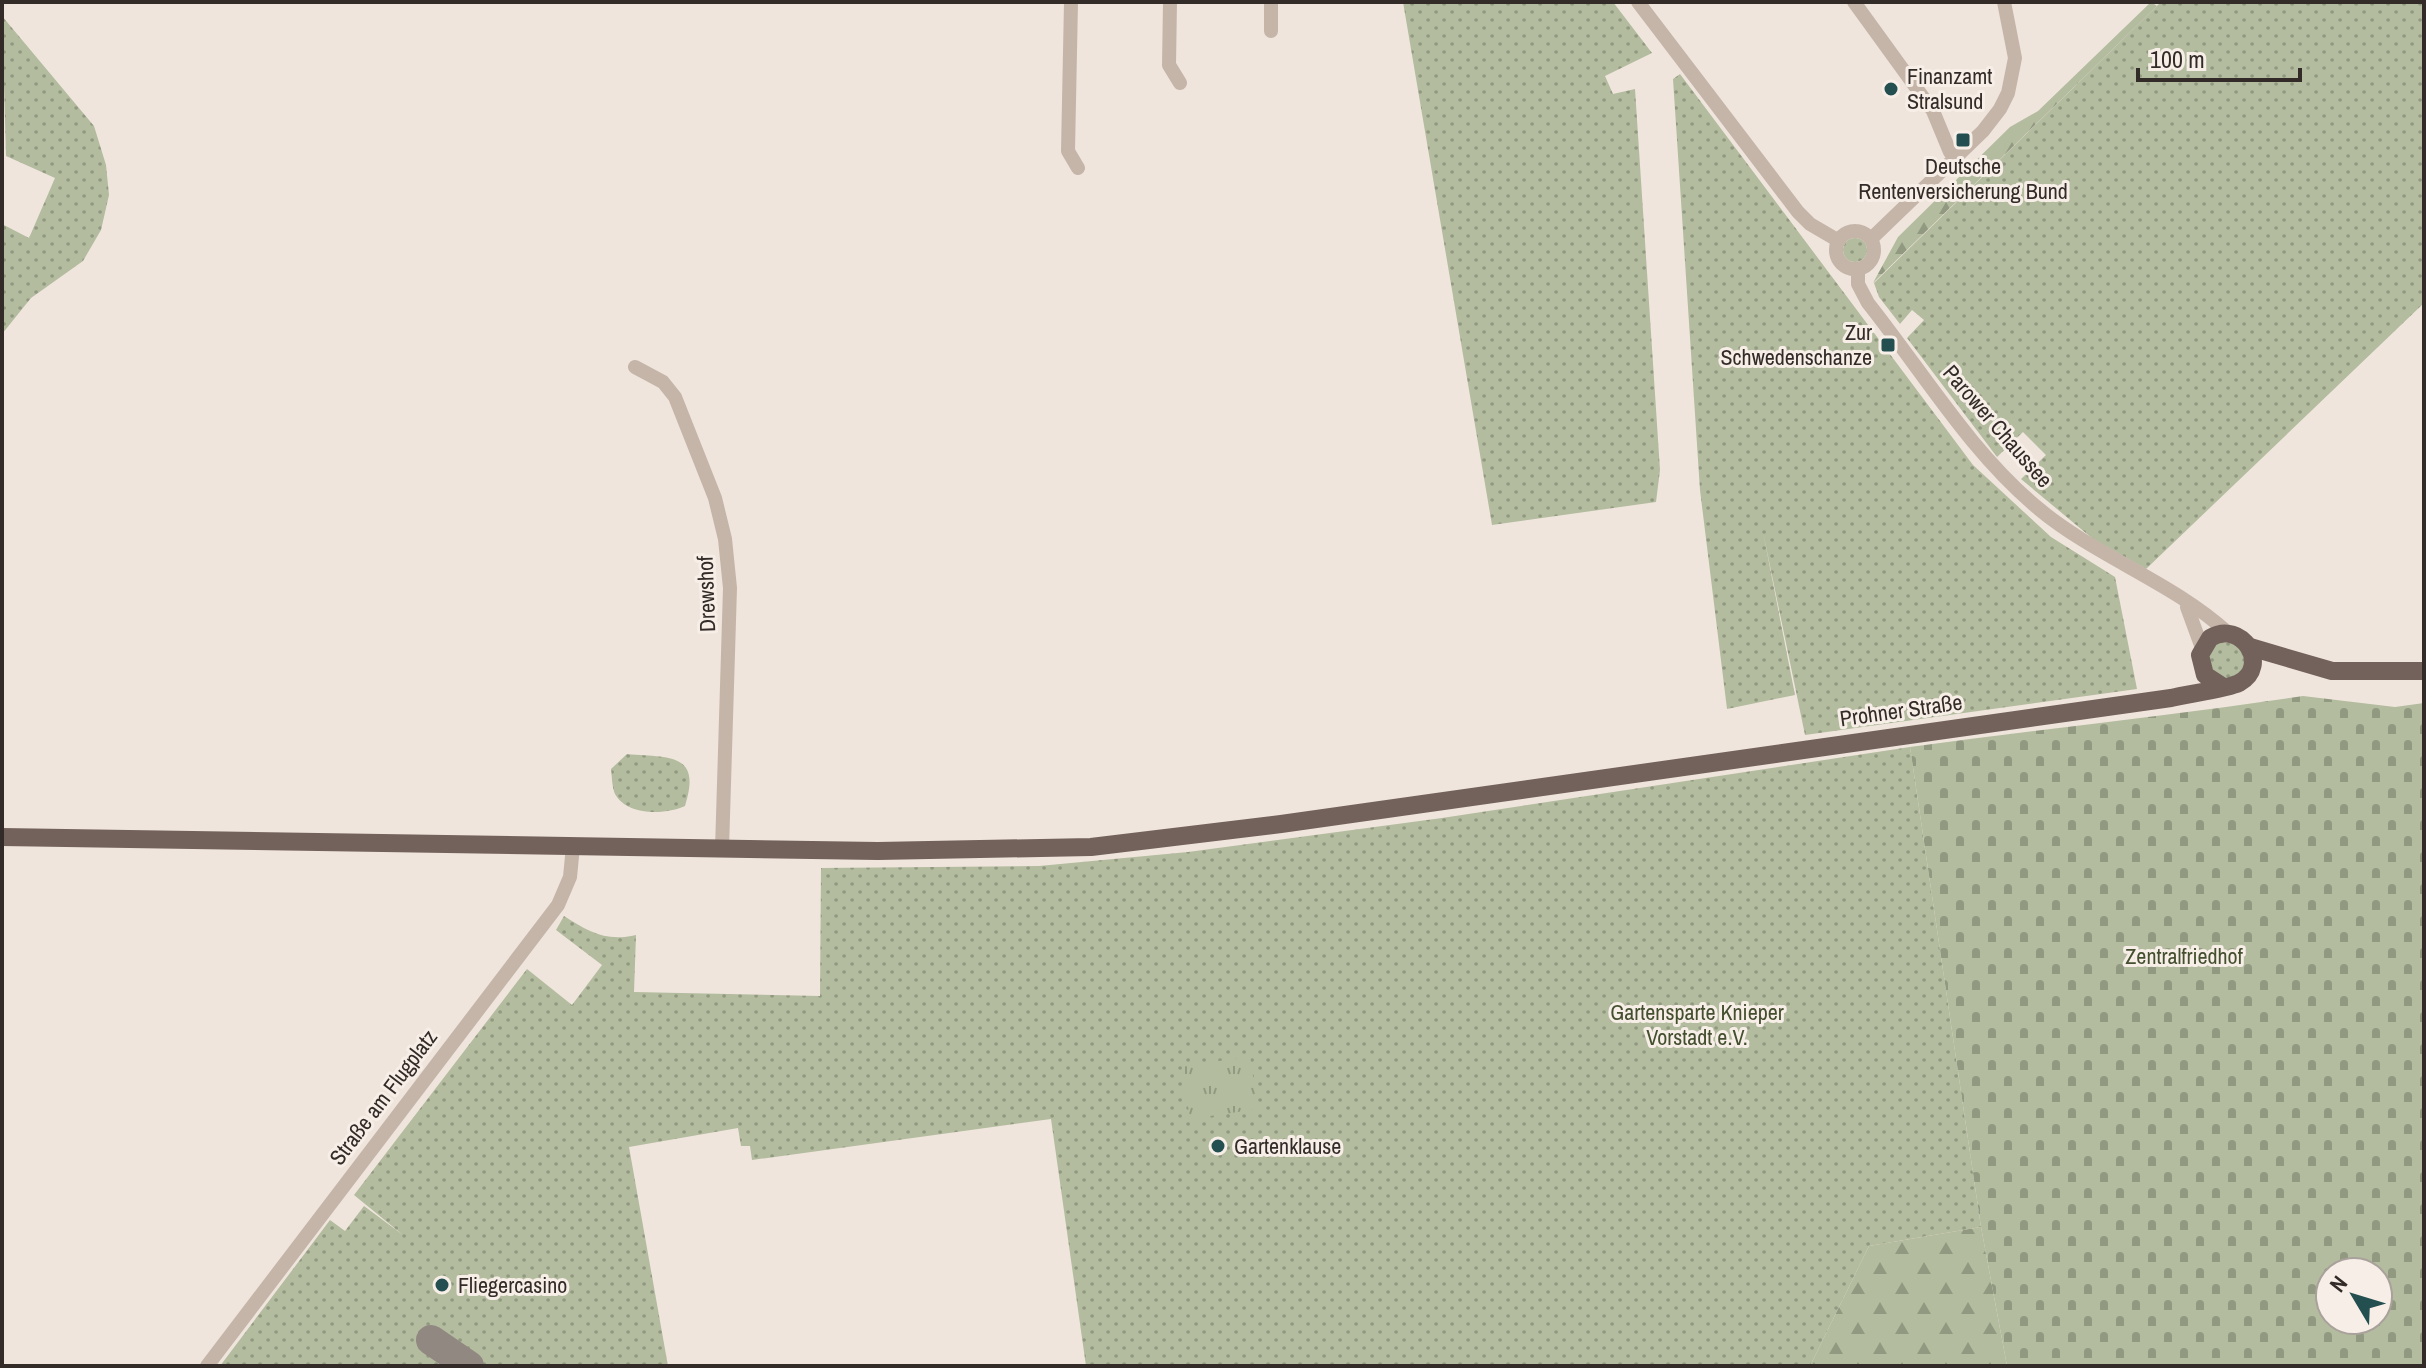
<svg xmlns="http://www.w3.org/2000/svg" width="2426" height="1368" viewBox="0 0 2426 1368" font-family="'Archivo Narrow',sans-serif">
  <defs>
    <pattern id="grass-dots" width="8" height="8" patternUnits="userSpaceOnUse" patternTransform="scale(2)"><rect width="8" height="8" fill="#b3bc9e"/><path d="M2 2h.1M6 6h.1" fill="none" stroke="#929981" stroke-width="1.8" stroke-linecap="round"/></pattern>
    <pattern id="forest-firs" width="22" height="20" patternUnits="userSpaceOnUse" patternTransform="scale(2)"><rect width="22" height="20" fill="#b3bc9e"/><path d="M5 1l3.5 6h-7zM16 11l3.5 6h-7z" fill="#929981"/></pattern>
    <pattern id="cemetery-stones" width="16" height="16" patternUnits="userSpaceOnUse" patternTransform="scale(2)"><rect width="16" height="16" fill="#b3bc9e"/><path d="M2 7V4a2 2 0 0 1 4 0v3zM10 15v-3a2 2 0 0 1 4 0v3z" fill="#929981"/></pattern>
    <pattern id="park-tufts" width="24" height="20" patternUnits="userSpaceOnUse" patternTransform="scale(2)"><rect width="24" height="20" fill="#b3bc9e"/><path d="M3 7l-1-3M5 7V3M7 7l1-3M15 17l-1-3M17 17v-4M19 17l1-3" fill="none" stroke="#929981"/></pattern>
  </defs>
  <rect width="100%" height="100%" fill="#efe5dc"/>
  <!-- grass -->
  <g fill="url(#grass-dots)">
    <polygon points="1403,2 1613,2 1652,53 1605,76 1613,94 1635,89 1660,470 1656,502 1492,525"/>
    <polygon points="2161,2 2424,2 2424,303 2146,569 2093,539 2021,479 2046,455 2023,432 1997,457 1907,338 1924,320 1912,310 1900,324 1879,297 1874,283"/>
    <polygon points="2,16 94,126 106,165 109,195 101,230 83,261 31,298 2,334 2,224 29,238 55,178 6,156"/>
    <polygon points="1680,74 1973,465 2051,537 2115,577 2137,689 1805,735 1763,532 1795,695 1727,709 1700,490 1673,79"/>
    <circle cx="1855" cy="250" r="12"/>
    <polygon points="2216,642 2241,644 2246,669 2229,680 2211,672 2207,653"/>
    <path d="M1910 747 1981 1227 1869 1246 1810 1366H1086L1051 1119 752 1160 750 1146H741L738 1128 629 1147 668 1366H220L330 1220 345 1231 364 1206 403 1235 354 1195 527 969 572 1005 602 965 556 930 564 916C589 932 606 942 636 935L634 992 820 996 821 868 1039 866 1188 852 1442 818Z"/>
    <path d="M627 754C669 758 702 752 685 806 666 815 627 816 615 794 612 787 612 777 611 769Z"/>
  </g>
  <!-- forest -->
  <g fill="url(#forest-firs)">
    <polygon points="2151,2 2157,6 1873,283 1898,237 2010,127 2038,111"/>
    <polygon points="1981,1227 2007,1366 1810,1366 1869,1246"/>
  </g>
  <!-- cemetery -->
  <path fill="url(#cemetery-stones)" fill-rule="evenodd" d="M2303 696 2395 707 2424 703V1366H2007L1981 1227 1910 747C2041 729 2172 716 2303 696ZM2330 1272H2378V1320H2330Z"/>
  <!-- park -->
  <polygon fill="url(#park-tufts)" points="1250,1056 1258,1109 1190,1119 1182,1067"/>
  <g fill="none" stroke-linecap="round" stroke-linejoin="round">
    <!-- taxiway -->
    <polyline stroke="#918882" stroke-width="30" points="431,1340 469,1366"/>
    <!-- minor -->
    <g stroke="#c5b5a9" stroke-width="14">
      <polyline points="1071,2 1068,151 1078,168"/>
      <polyline points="1170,2 1169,65 1180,83"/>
      <polyline points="1638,2 1798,212 1810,224 1839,241"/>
      <polyline points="1854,2 1933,111 1950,152"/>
      <polyline points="1271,31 1271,2"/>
      <circle cx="1855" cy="250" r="19"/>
      <polyline points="1871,239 1983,131 2000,109 2008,93 2015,58 2004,2"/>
      <path d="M1858 269V284L1868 303C1923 372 1970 452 2039 509 2097 557 2172 582 2227 632"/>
      <polyline points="635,367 663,382 675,397 715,498 725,539 730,588 722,849"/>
      <polyline points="2187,607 2202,648"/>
      <polyline points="207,1366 558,905 570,877 573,846"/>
    </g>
    <!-- major -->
    <g stroke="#73625b" stroke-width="18">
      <polyline points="2250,647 2332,671 2424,671"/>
      <path d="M2 837 878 851 1091 847 1281 824 2171 698C2187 694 2227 689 2239 683 2271 666 2242 619 2210 638L2200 655 2205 675 2222 686"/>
    </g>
  </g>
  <!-- markers -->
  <g fill="#234f50" stroke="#f7efe7" stroke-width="3">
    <circle cx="1891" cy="89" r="8"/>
    <rect x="1955" y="132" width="16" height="16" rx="4"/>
    <rect x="1880" y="337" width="16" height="16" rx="4"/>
    <circle cx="1218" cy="1146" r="8"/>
    <circle cx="442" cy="1285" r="8"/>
  </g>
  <g text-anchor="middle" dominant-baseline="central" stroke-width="6" stroke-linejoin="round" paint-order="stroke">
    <!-- poi labels -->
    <g font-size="22" fill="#332b28" stroke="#f7efe7" text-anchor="start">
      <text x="1907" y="76">Finanzamt<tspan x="1907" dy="25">Stralsund</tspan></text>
      <text x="1963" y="166" text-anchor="middle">Deutsche<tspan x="1963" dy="25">Rentenversicherung Bund</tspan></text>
      <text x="1872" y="332" text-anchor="end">Zur<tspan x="1872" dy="25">Schwedenschanze</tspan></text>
      <text x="1234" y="1146">Gartenklause</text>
      <text x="458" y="1285">Fliegercasino</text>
    </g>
    <!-- street labels -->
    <g font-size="22" fill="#332b28" stroke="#f7efe7">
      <text transform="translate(1998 426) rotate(49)">Parower Chaussee</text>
      <text transform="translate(706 594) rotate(-92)">Drewshof</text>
      <text transform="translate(1901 710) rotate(-8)">Prohner Straße</text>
      <text transform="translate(383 1097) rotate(-53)">Straße am Flugplatz</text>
    </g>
    <!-- park labels -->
    <g font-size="22" fill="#444f2f" stroke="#f7efe7">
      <text x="2184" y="956">Zentralfriedhof</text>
      <text x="1697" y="1012">Gartensparte Knieper<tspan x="1697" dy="25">Vorstadt e.V.</tspan></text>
    </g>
  </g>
  <!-- border -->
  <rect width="2426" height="1368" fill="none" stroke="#332b28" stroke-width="8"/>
  <!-- north arrow -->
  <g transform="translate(2354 1296) rotate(308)"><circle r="38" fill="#f7efe7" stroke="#a9a19b" stroke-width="2"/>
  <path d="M0-6L14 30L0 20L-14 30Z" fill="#234f50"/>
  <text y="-12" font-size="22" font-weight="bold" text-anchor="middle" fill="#332b28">N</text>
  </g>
  <!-- scale -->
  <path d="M2138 68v12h162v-12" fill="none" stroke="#332b28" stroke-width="4"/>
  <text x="2150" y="68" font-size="24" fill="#332b28" stroke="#f7efe7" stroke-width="6" paint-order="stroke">100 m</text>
</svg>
